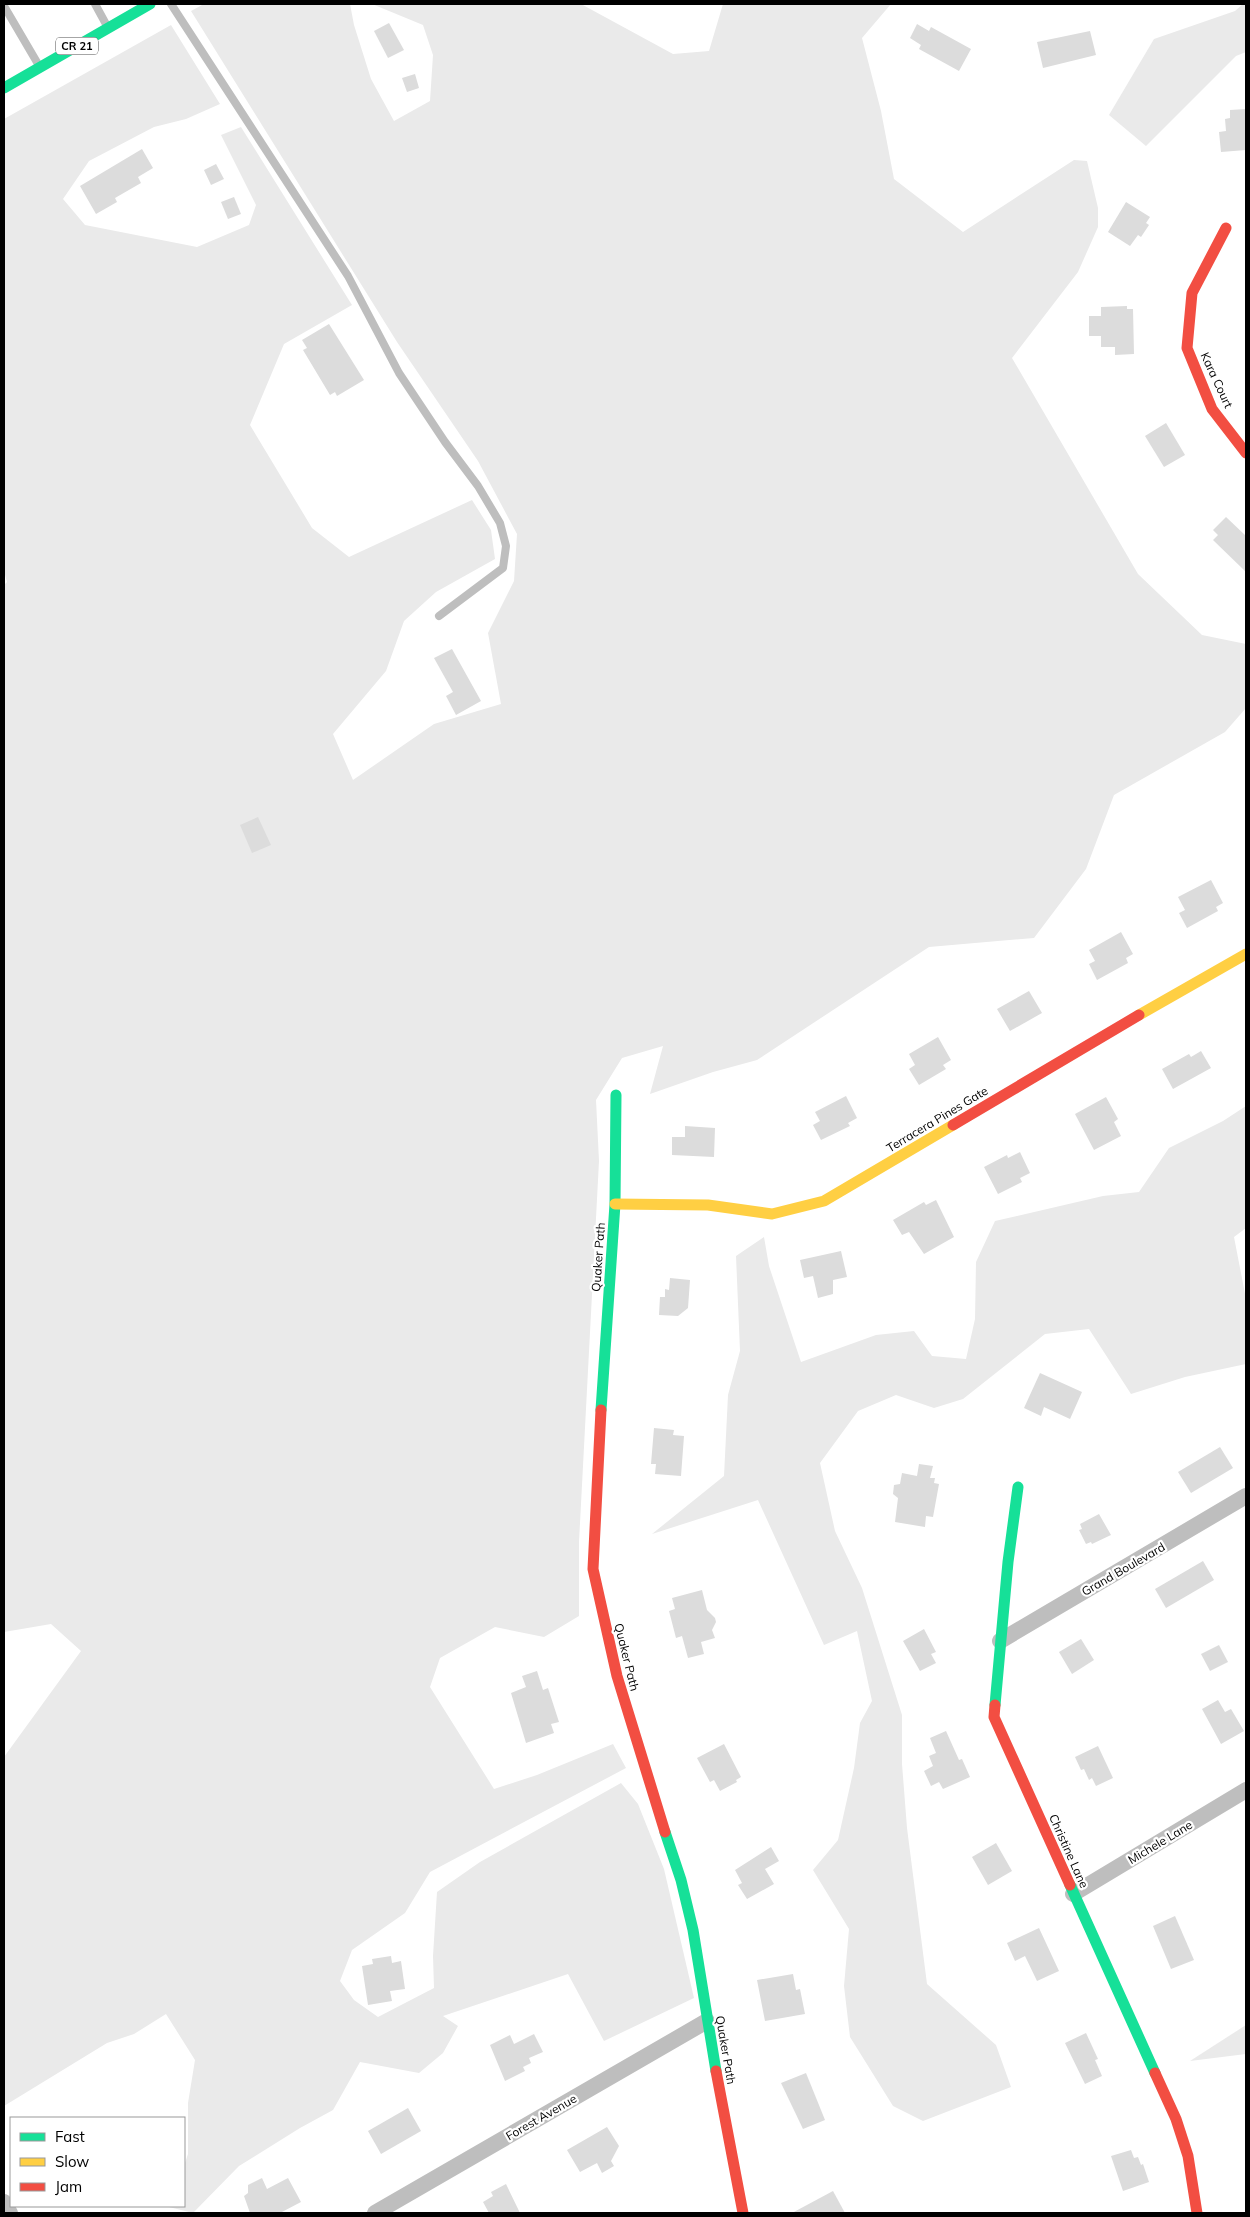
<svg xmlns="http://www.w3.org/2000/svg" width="1250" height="2217" viewBox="0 0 1250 2217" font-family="Mulish,sans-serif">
  <rect width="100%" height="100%" fill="#fff"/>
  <!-- green -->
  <g fill="#eaeaea">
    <polygon points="204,4 350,4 354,25 371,79 394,121 430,101 433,55 423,25 372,4 581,4 673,54 709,51 723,4 891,4 862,38 881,111 894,179 963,232 1074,160 1087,161 1098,208 1098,227 1078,272 1012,358 1138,574 1202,635 1246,644 1246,708 1225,732 1114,795 1086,869 1034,938 929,947 757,1060 713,1072 650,1094 663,1046 622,1058 596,1100 599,1161 579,1542 579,1616 544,1637 495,1627 440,1658 430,1687 494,1789 537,1775 613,1744 626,1768 430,1872 405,1913 352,1950 340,1981 354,2000 378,2017 434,1988 433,1956 437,1892 480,1862 621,1783 638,1804 664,1869 694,1998 604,2041 568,1974 443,2016 458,2026 443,2053 419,2073 360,2062 333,2110 300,2128 239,2166 193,2213 169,2207 184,2206 184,2166 188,2154 188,2103 195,2060 166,2014 134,2034 107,2043 4,2106 4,1757 81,1651 51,1624 4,1632 4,585 7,582 4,571 4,119 171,25 220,104 186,119 154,127 89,161 63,199 85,225 197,247 249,225 256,205 221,135 241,127 352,305 284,344 250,425 312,528 349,557 472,500 491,530 495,559 436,592 404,621 386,671 333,734 353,780 434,724 501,704 488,633 514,581 517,534 478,461 397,342 191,11"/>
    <polygon points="1243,4 1246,4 1246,52 1236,56 1146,146 1109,115 1154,39 1235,11"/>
    <polygon points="1246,1106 1246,1228 1234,1237 1246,1299 1246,1364 1185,1377 1131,1394 1089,1329 1045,1334 963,1399 934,1408 896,1395 858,1411 820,1463 835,1531 862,1588 902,1715 902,1764 907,1828 927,1984 996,2045 1011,2087 923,2121 893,2106 850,2037 844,1986 849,1929 813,1870 838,1840 854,1768 860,1723 872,1701 857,1631 824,1645 758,1500 652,1534 724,1476 728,1395 740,1351 736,1256 764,1237 769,1266 801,1362 876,1335 914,1331 932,1356 966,1359 975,1319 976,1262 995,1221 1103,1196 1139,1192 1169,1148 1223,1121"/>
    <polygon points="1246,2025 1246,2054 1190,2061"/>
  </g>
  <!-- building -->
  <g fill="#dcdcdc">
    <polygon points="389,23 404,50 388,58 374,31"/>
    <polygon points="917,24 929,31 931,27 971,49 959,71 919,49 921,45 910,38"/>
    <polygon points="1090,31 1096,55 1043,68 1037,42"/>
    <polygon points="415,74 419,88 407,92 402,78"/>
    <polygon points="1246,109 1246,150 1221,152 1219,132 1226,131 1225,119 1230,118 1230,110"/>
    <polygon points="142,149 153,168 138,177 141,183 115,198 117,202 96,214 80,186"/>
    <polygon points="216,164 224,179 211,185 204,170"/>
    <polygon points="234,197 241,214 228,219 221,202"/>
    <polygon points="1126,202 1150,217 1146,223 1149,225 1141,237 1138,235 1130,246 1108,232"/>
    <polygon points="1127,306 1127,309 1133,309 1134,354 1115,355 1115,347 1101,347 1101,336 1089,336 1089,316 1101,316 1101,307"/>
    <polygon points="329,324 364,380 337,396 335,392 330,395 303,350 307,348 302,340"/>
    <polygon points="1166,423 1185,455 1164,467 1145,436"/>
    <polygon points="1226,517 1246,536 1246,572 1213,540 1218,535 1213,530"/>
    <polygon points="452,649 481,701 456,715 446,696 453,692 434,658"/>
    <polygon points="258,817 271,845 252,853 240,825"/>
    <polygon points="1211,880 1223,903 1216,907 1218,911 1187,928 1179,913 1185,910 1178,897"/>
    <polygon points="1121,932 1133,954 1126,958 1128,963 1097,980 1089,964 1095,961 1089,950"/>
    <polygon points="1029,991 1042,1013 1010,1031 997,1009"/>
    <polygon points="938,1037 951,1060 943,1065 946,1069 919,1085 909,1069 915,1065 909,1054"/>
    <polygon points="1201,1051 1211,1068 1173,1089 1162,1069 1189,1054 1191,1057"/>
    <polygon points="846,1096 857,1118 848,1123 850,1126 821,1140 813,1125 820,1121 815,1112"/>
    <polygon points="1106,1097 1118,1119 1114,1122 1121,1136 1094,1150 1075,1114"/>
    <polygon points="685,1126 715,1128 714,1157 672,1155 672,1137 685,1137"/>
    <polygon points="1020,1152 1030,1173 1020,1178 1022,1182 998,1194 984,1167 1007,1155 1008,1158"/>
    <polygon points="936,1200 954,1237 924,1254 909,1232 902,1235 893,1220 924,1202 926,1205"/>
    <polygon points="841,1251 847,1277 833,1280 833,1294 818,1298 813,1276 804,1278 800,1260"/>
    <polygon points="670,1278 690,1280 688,1308 678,1316 659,1315 660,1297 665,1297 665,1289 669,1290"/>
    <polygon points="1040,1373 1082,1392 1070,1419 1044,1407 1041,1416 1024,1408"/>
    <polygon points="654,1428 674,1430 673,1435 684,1436 681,1476 655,1474 656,1464 651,1464"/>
    <polygon points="1220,1447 1233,1468 1191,1493 1178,1472"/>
    <polygon points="919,1464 933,1466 930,1478 935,1478 934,1483 939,1484 933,1517 926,1516 925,1527 895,1522 898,1498 893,1494 894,1485 900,1484 902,1473 917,1476"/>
    <polygon points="1099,1514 1111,1535 1092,1544 1091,1542 1086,1544 1079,1530 1082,1529 1080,1524"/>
    <polygon points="1203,1561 1214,1580 1166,1608 1155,1589"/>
    <polygon points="702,1590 707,1610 715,1618 716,1622 712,1630 715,1638 701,1642 704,1654 688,1658 682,1636 676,1638 669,1611 675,1609 672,1598"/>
    <polygon points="924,1629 936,1652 931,1654 936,1663 920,1671 903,1641"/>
    <polygon points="1081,1639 1094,1660 1072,1674 1059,1652"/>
    <polygon points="1219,1645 1228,1662 1210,1671 1201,1654"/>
    <polygon points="537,1671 543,1690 548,1688 559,1722 551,1724 554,1733 526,1743 511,1693 526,1687 522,1676"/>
    <polygon points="1218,1700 1225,1712 1231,1709 1244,1731 1221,1744 1202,1709"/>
    <polygon points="946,1731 959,1760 962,1759 970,1777 943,1789 939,1782 931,1786 924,1771 933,1766 929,1756 936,1753 930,1738"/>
    <polygon points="724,1744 741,1777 736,1780 737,1782 720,1791 714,1780 710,1782 697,1758"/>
    <polygon points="1098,1746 1113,1778 1096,1786 1092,1778 1089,1780 1084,1769 1081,1770 1075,1757"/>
    <polygon points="996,1843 1012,1871 988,1885 972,1857"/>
    <polygon points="771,1847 779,1861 765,1869 774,1884 747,1899 738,1885 742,1883 735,1870"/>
    <polygon points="1175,1916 1194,1960 1171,1969 1153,1926"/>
    <polygon points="1039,1928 1059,1971 1037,1981 1025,1956 1015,1961 1007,1943"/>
    <polygon points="391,1956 392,1963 401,1961 405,1989 390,1991 392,2001 368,2005 362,1966 373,1964 372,1959"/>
    <polygon points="793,1974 796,1990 800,1989 805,2014 765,2021 757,1980"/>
    <polygon points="1086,2033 1098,2059 1095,2060 1102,2076 1085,2084 1065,2043"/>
    <polygon points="534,2034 543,2052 529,2058 531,2063 523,2067 525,2071 505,2081 490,2045 510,2035 514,2044"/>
    <polygon points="806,2073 825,2120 803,2129 781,2083"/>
    <polygon points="408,2108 421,2131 381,2154 368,2131"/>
    <polygon points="607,2127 619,2146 611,2161 614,2166 602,2173 597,2163 580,2172 567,2150"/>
    <polygon points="1131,2150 1134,2158 1138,2157 1141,2165 1143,2164 1149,2182 1123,2191 1111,2156"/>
    <polygon points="262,2178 267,2189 288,2178 301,2202 280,2213 250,2213 244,2196 248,2193 248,2185"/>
    <polygon points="506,2184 520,2213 489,2213 483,2202 493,2196 491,2192"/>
    <polygon points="833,2191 845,2213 792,2213"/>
  </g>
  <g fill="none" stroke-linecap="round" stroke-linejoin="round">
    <!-- lane -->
    <g stroke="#bebebe" stroke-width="8">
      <polyline points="95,4 107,26"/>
      <polyline points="171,4 348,276 399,373 445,442 478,486 500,523 506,546 503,568 439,616"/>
      <polyline points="4,6 38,64"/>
    </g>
    <!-- street -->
    <g stroke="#bebebe" stroke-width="16">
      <polyline points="1000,1641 1246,1496"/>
      <polyline points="1073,1894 1246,1790"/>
      <polyline points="4,2202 10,2213"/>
      <polyline points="375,2213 707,2021"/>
    </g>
    <!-- fast -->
    <g stroke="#16e098" stroke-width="11">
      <polyline points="4,88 150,4"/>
      <polyline points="601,1410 615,1204 616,1095"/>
      <polyline points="995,1705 1008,1562 1018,1487"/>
      <polyline points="665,1832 681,1880 693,1930 716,2071"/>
      <polyline points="1070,1885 1155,2073"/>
    </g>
    <!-- slow -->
    <g stroke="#ffcf43" stroke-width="11">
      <polyline points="1139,1015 1246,954"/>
      <polyline points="615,1204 708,1205 772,1214 824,1201 953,1125"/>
    </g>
    <!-- jam -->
    <g stroke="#f24e42" stroke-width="11">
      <polyline points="1226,228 1192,293 1187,348 1212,409 1246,453"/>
      <polyline points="953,1125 1139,1015"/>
      <polyline points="601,1410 593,1569 617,1676 665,1832"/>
      <polyline points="995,1705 994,1717 1070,1885"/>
      <polyline points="716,2071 743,2213"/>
      <polyline points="1155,2073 1176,2119 1188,2156 1197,2213"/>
    </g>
  </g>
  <g text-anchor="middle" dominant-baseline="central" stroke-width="4.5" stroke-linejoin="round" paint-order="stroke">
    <!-- shield labels -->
    <rect fill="#fff" stroke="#4c4c4c" stroke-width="1" x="56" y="37.5" width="42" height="17" rx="4"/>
    <g font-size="11" font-weight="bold" fill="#000">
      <text x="77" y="46">CR 21</text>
    </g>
    <!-- street labels -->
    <g font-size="12" fill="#000" stroke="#fff">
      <text transform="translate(1217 380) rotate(65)">Kara Court</text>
      <text transform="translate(937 1119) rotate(-31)">Terracera Pines Gate</text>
      <text transform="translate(598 1257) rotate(-86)">Quaker Path</text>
      <text transform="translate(1123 1569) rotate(-30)">Grand Boulevard</text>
      <text transform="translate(627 1657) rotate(76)">Quaker Path</text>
      <text transform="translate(1160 1842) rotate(-31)">Michele Lane</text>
      <text transform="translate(1069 1851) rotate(66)">Christine Lane</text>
      <text transform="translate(726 2050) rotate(80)">Quaker Path</text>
      <text transform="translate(541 2117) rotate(-30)">Forest Avenue</text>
    </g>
  </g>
  <!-- border -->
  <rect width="1250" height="2217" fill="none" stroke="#000000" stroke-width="10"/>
  <!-- legend -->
  <rect x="10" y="2117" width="175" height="90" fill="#ffffff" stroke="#999999"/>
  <rect x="20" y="2133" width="25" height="8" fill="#16e098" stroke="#999999"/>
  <text x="55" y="2142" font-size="15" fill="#000000">Fast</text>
  <rect x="20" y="2158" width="25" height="8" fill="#ffcf43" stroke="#999999"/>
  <text x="55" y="2167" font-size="15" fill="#000000">Slow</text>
  <rect x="20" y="2183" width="25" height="8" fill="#f24e42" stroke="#999999"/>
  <text x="55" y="2192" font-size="15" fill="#000000">Jam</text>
</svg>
